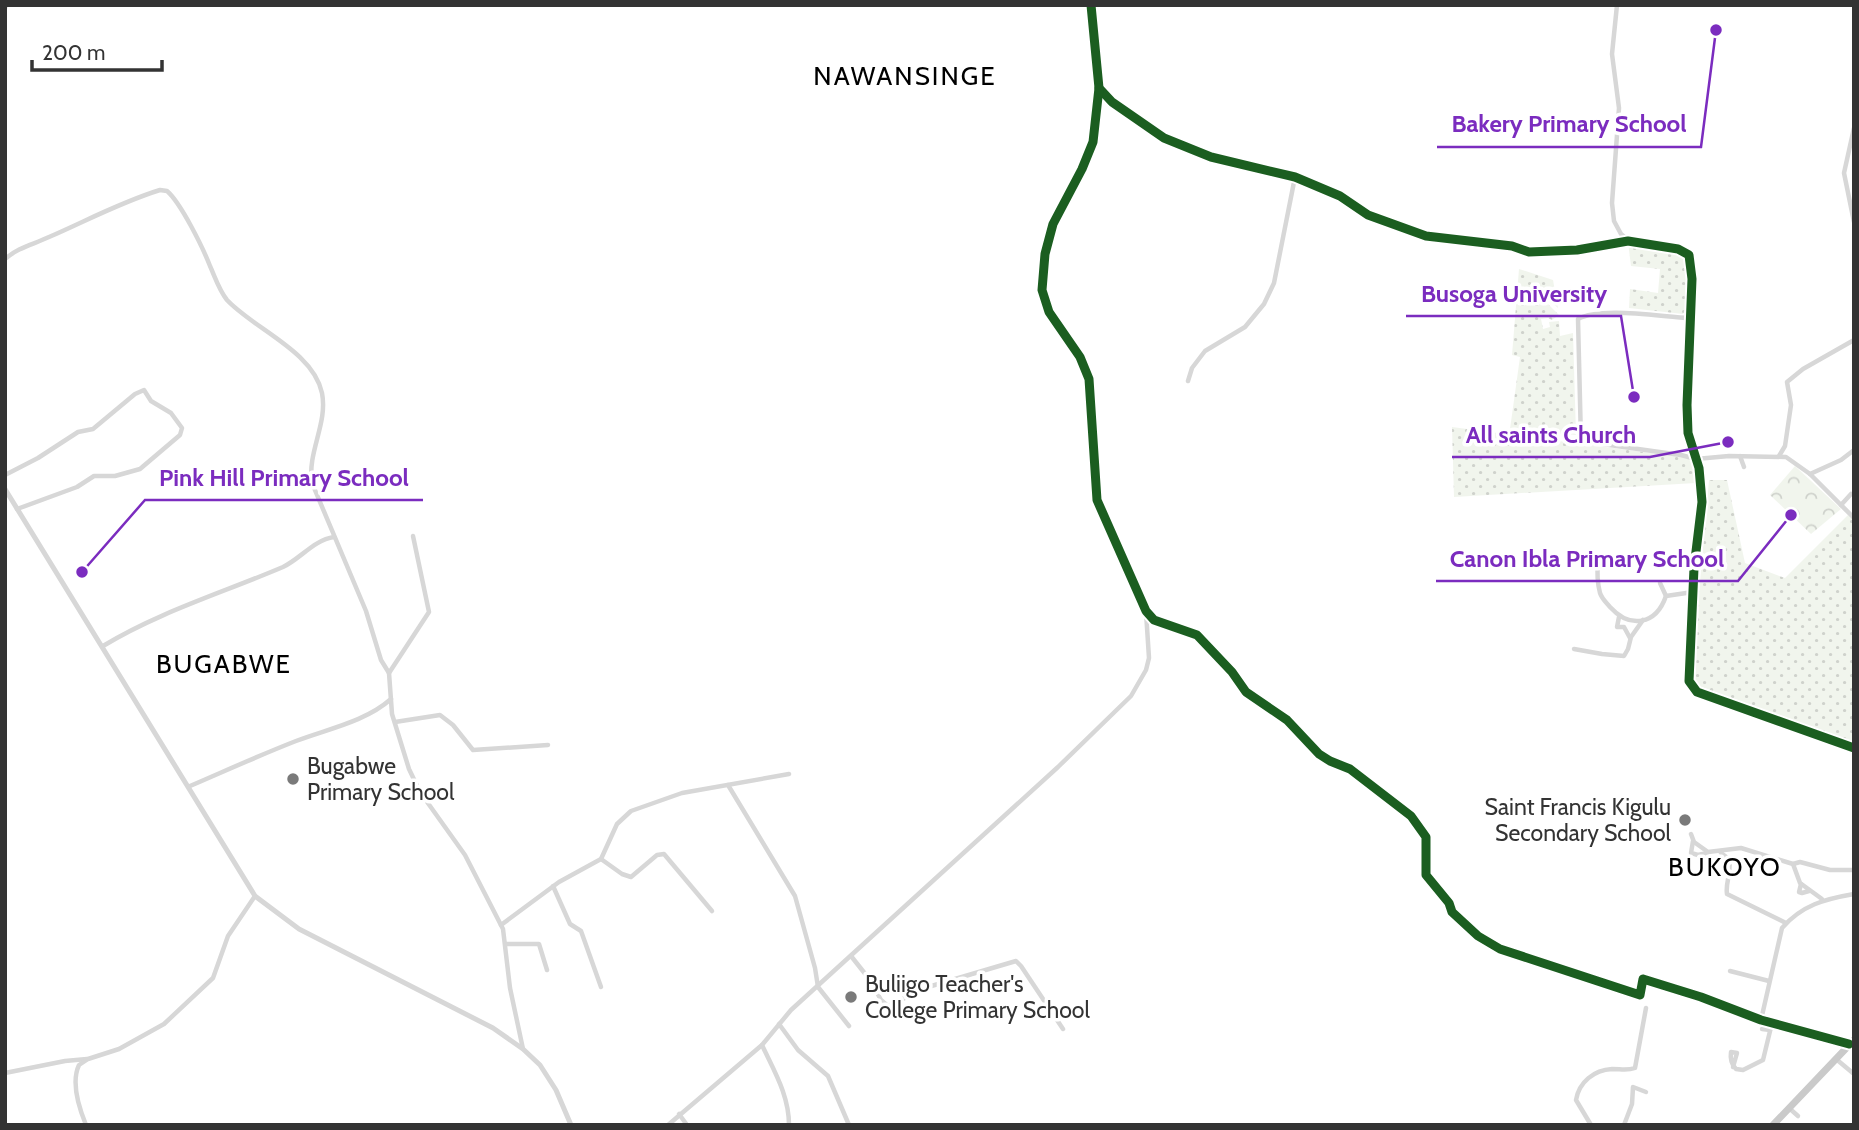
<svg xmlns="http://www.w3.org/2000/svg" width="1859" height="1130" viewBox="0 0 1859 1130" font-family="Cabin,sans-serif">
  <defs>
    <pattern id="grass-dots" width="8" height="8" patternUnits="userSpaceOnUse" patternTransform="scale(1.75)"><rect width="8" height="8" fill="#f1f5ed"/><path d="M2 2h.1M6 6h.1" fill="none" stroke="#cfd2cc" stroke-width="1.8" stroke-linecap="round"/></pattern>
    <pattern id="park-crowns" width="20" height="18" patternUnits="userSpaceOnUse" patternTransform="scale(1.75)"><rect width="20" height="18" fill="#f1f5ed"/><path d="M2 6a3 3 0 1 1 6 0M12 15a3 3 0 1 1 6 0" fill="none" stroke="#cfd2cc"/></pattern>
  </defs>
  <rect width="100%" height="100%" fill="#fff"/>
  <!-- grass -->
  <g fill="url(#grass-dots)">
    <path d="M1628 242 1677 250 1688 256C1690 275 1694 296 1683 314L1629 308 1630 289 1658 293 1660 269 1631 266Z"/>
    <polygon points="1519,269 1553,280 1558,308 1543,295 1544,292 1536,290 1528,300 1541,302 1544,300 1559,315 1552,320 1548,318 1541,319 1543,329 1550,327 1549,322 1559,321 1560,336 1573,333 1576,435 1510,429 1520,357 1512,355"/>
    <polygon points="1452,427 1690,458 1696,483 1454,497"/>
    <polygon points="1709,480 1727,480 1745,563 1785,578 1848,515 1854,520 1854,744 1691,683"/>
  </g>
  <!-- park -->
  <polygon fill="url(#park-crowns)" points="1795,466 1841,509 1811,534 1770,495"/>
  <g fill="none" stroke-linecap="round" stroke-linejoin="round">
    <!-- minor -->
    <g stroke="#d7d7d7" stroke-width="4.5">
      <polyline points="1091,5 1099,88 1112,102 1164,138 1211,157 1295,177 1340,196 1368,215 1426,236 1512,246 1529,252 1577,250 1628,241 1678,249 1689,255 1692,279 1687,405 1688,433 1699,468 1702,502 1694,568 1689,681 1697,692 1854,748"/>
      <polyline points="1617,5 1612,54 1619,108 1612,203 1614,221 1621,234 1628,240"/>
      <polyline points="5,8 6,5"/>
      <polyline points="1099,88 1093,142 1082,169 1053,224 1045,254 1042,290 1049,312 1080,357 1089,379 1097,500 1146,611 1154,620 1197,635 1232,672 1246,692 1287,720 1319,754 1330,761 1350,769 1411,816 1426,837 1426,875 1449,903 1452,912 1478,936 1500,949 1640,995 1643,979 1701,997 1761,1020 1848,1044"/>
      <polyline points="1854,128 1844,173 1854,222"/>
      <path d="M5 259C19 247 32 245 49 237 86 221 121 202 160 190L167 191C181 203 203 248 210 266 215 277 219 290 227 300 254 329 313 351 322 393 328 424 307 452 312 483L366 611 381 660 389 673 392 714 409 769 420 792 465 855 503 929 510 988 523 1049"/>
      <path d="M1690 318C1662 317 1601 306 1578 319L1581 441 1681 455 1696 459 1729 456 1786 457 1810 474 1854 518"/>
      <polyline points="1188,381 1192,368 1205,351 1245,327 1264,304 1274,283 1295,177"/>
      <polyline points="1740,456 1744,467"/>
      <polyline points="1779,456 1785,446 1791,405 1787,382 1803,369 1854,340"/>
      <polyline points="1810,474 1841,460 1854,450"/>
      <polyline points="5,475 38,458 78,432 93,429 135,394 144,390 151,401 171,413 182,428 180,435 140,469 115,476 94,476 77,487 17,509"/>
      <polyline points="1841,505 1851,494"/>
      <path d="M1598 560C1597 571 1597 582 1600 593 1602 599 1606 602 1610 607 1630 629 1656 625 1666 596L1693 592"/>
      <polyline points="1660,583 1666,596"/>
      <polyline points="1619,617 1617,627 1624,627 1630,638"/>
      <path d="M103 646C159 612 222 593 283 567 300 559 314 540 334 537"/>
      <polyline points="1574,649 1602,654 1624,656 1628,649 1631,637 1643,620"/>
      <polyline points="389,673 429,612 413,536"/>
      <polyline points="395,722 440,715 453,725 473,750 548,745"/>
      <polyline points="728,785 795,896 815,968 818,987 849,1026"/>
      <path d="M190 786C225 771 260 755 296 741 327 729 365 722 391 699"/>
      <polyline points="1691,834 1694,842 1708,852 1741,848 1793,864 1800,862 1830,870 1854,870"/>
      <polyline points="1693,841 1691,853 1698,855 1707,853"/>
      <path d="M1721 853 1729 859C1732 872 1725 883 1727 894L1786 923"/>
      <polyline points="601,859 622,874 631,877 657,855 664,854 712,911"/>
      <polyline points="1793,864 1800,883 1822,899"/>
      <polyline points="1801,884 1799,892 1802,893 1809,891"/>
      <polyline points="553,886 570,924 581,931 601,987"/>
      <polyline points="501,925 559,882 601,859 617,824 631,811 682,793 789,774"/>
      <polyline points="506,944 539,944 547,970"/>
      <polyline points="851,956 870,980 881,1000 888,1006 928,987 1016,961 1021,966 1063,1029"/>
      <polyline points="1730,971 1769,981"/>
      <path d="M1761 1020 1782 928C1802 905 1825 899 1854 894"/>
      <polyline points="779,1024 798,1050 828,1076 849,1125"/>
      <polyline points="1762,1029 1770,1030"/>
      <path d="M762 1045C774 1071 789 1095 789 1125"/>
      <polyline points="1836,1059 1854,1074"/>
      <path d="M1733 1067 1737 1053 1731 1052C1730 1059 1731 1064 1736 1069L1743 1070 1763 1060 1772 1023"/>
      <polyline points="5,1073 65,1061 87,1059"/>
      <polyline points="1789,1108 1798,1116"/>
      <polyline points="679,1114 687,1125"/>
      <path d="M86 1125C79 1108 71 1082 79 1065L88 1059 119 1049 164 1024 213 978 228 936 255 896"/>
      <polyline points="668,1125 762,1045 791,1010 1058,767 1131,696 1146,670 1149,658 1146,612"/>
      <path d="M1591 1125 1576 1100C1579 1082 1594 1070 1612 1069 1621 1069 1627 1071 1635 1068L1646 1008"/>
      <polyline points="1624,1125 1632,1104 1633,1087 1646,1092"/>
    </g>
    <!-- tertiary -->
    <polyline stroke="#d7d7d7" stroke-width="5" points="5,489 255,896 299,929 493,1028 523,1049 540,1065 556,1090 571,1125"/>
    <!-- primary -->
    <polyline stroke="#cacaca" stroke-width="7" points="1773,1125 1854,1040"/>
    <!-- cycleway casing -->
    <g stroke="#fff" stroke-width="13">
      <g id="cycleway">
        <polyline points="1091,5 1099,88 1112,102 1164,138 1211,157 1295,177 1340,196 1368,215 1426,236 1512,246 1529,252 1577,250 1628,241 1678,249 1689,255 1692,279 1687,405 1688,433 1699,468 1702,502 1694,568 1689,681 1697,692 1854,748"/>
        <polyline points="1099,88 1093,142 1082,169 1053,224 1045,254 1042,290 1049,312 1080,357 1089,379 1097,500 1146,611 1154,620 1197,635 1232,672 1246,692 1287,720 1319,754 1330,761 1350,769 1411,816 1426,837 1426,875 1449,903 1452,912 1478,936 1500,949 1640,995 1643,979 1701,997 1761,1020 1849,1044"/>
      </g>
    </g>
    <!-- cycleway -->
    <use href="#cycleway" stroke="#1b5e20" stroke-width="9"/>
  </g>
  <!-- markers -->
  <g fill="#7a7a7a" stroke="#fff" stroke-width="2.5">
    <circle cx="293" cy="779" r="7"/>
    <circle cx="1685" cy="820" r="7"/>
    <circle cx="851" cy="997" r="7"/>
  </g>
  <g text-anchor="middle" dominant-baseline="central" stroke-width="7" stroke-linejoin="round" paint-order="stroke">
    <!-- poi labels -->
    <g font-size="23" fill="#333" stroke="#fff" text-anchor="start">
      <text x="307" y="766">Bugabwe<tspan x="307" dy="26">Primary School</tspan></text>
      <text x="1671" y="807" text-anchor="end">Saint Francis Kigulu<tspan x="1671" dy="26">Secondary School</tspan></text>
      <text x="865" y="984">Buliigo Teacher's<tspan x="865" dy="26">College Primary School</tspan></text>
    </g>
    <!-- quarter labels -->
    <g font-size="26" letter-spacing="2" fill="#000" stroke="#fff">
      <text x="905" y="76">NAWANSINGE</text>
      <text x="224" y="664">BUGABWE</text>
      <text x="1725" y="867">BUKOYO</text>
    </g>
  </g>
  <!-- callouts -->
  <path fill="none" stroke="#7b2cbf" stroke-width="2.5" d="M1716 30L1701 147H1437M1634 397L1621 316H1406M1728 442L1650 457H1452M82 572L145 500H423M1791 515L1738 581H1436"/>
  <g fill="#7b2cbf" stroke="#fff" stroke-width="2.5">
    <circle cx="1716" cy="30" r="7"/>
    <circle cx="1634" cy="397" r="7"/>
    <circle cx="1728" cy="442" r="7"/>
    <circle cx="82" cy="572" r="7"/>
    <circle cx="1791" cy="515" r="7"/>
  </g>
  <g font-size="24" text-anchor="middle" font-weight="bold" fill="#7b2cbf" stroke="#fff" stroke-width="7" stroke-linejoin="round" paint-order="stroke">
    <text x="1569" y="132">Bakery Primary School</text>
    <text x="1514" y="302">Busoga University</text>
    <text x="1551" y="443">All saints Church</text>
    <text x="284" y="486">Pink Hill Primary School</text>
    <text x="1587" y="567">Canon Ibla Primary School</text>
  </g>
  <!-- border -->
  <rect width="1859" height="1130" fill="none" stroke="#333333" stroke-width="14"/>
  <!-- scale -->
  <path d="M32 60v10h130v-10" fill="none" stroke="#333333" stroke-width="3.5"/>
  <text x="42" y="60" font-size="21" fill="#333333" stroke="#ffffff" stroke-width="5" paint-order="stroke">200 m</text>
</svg>
